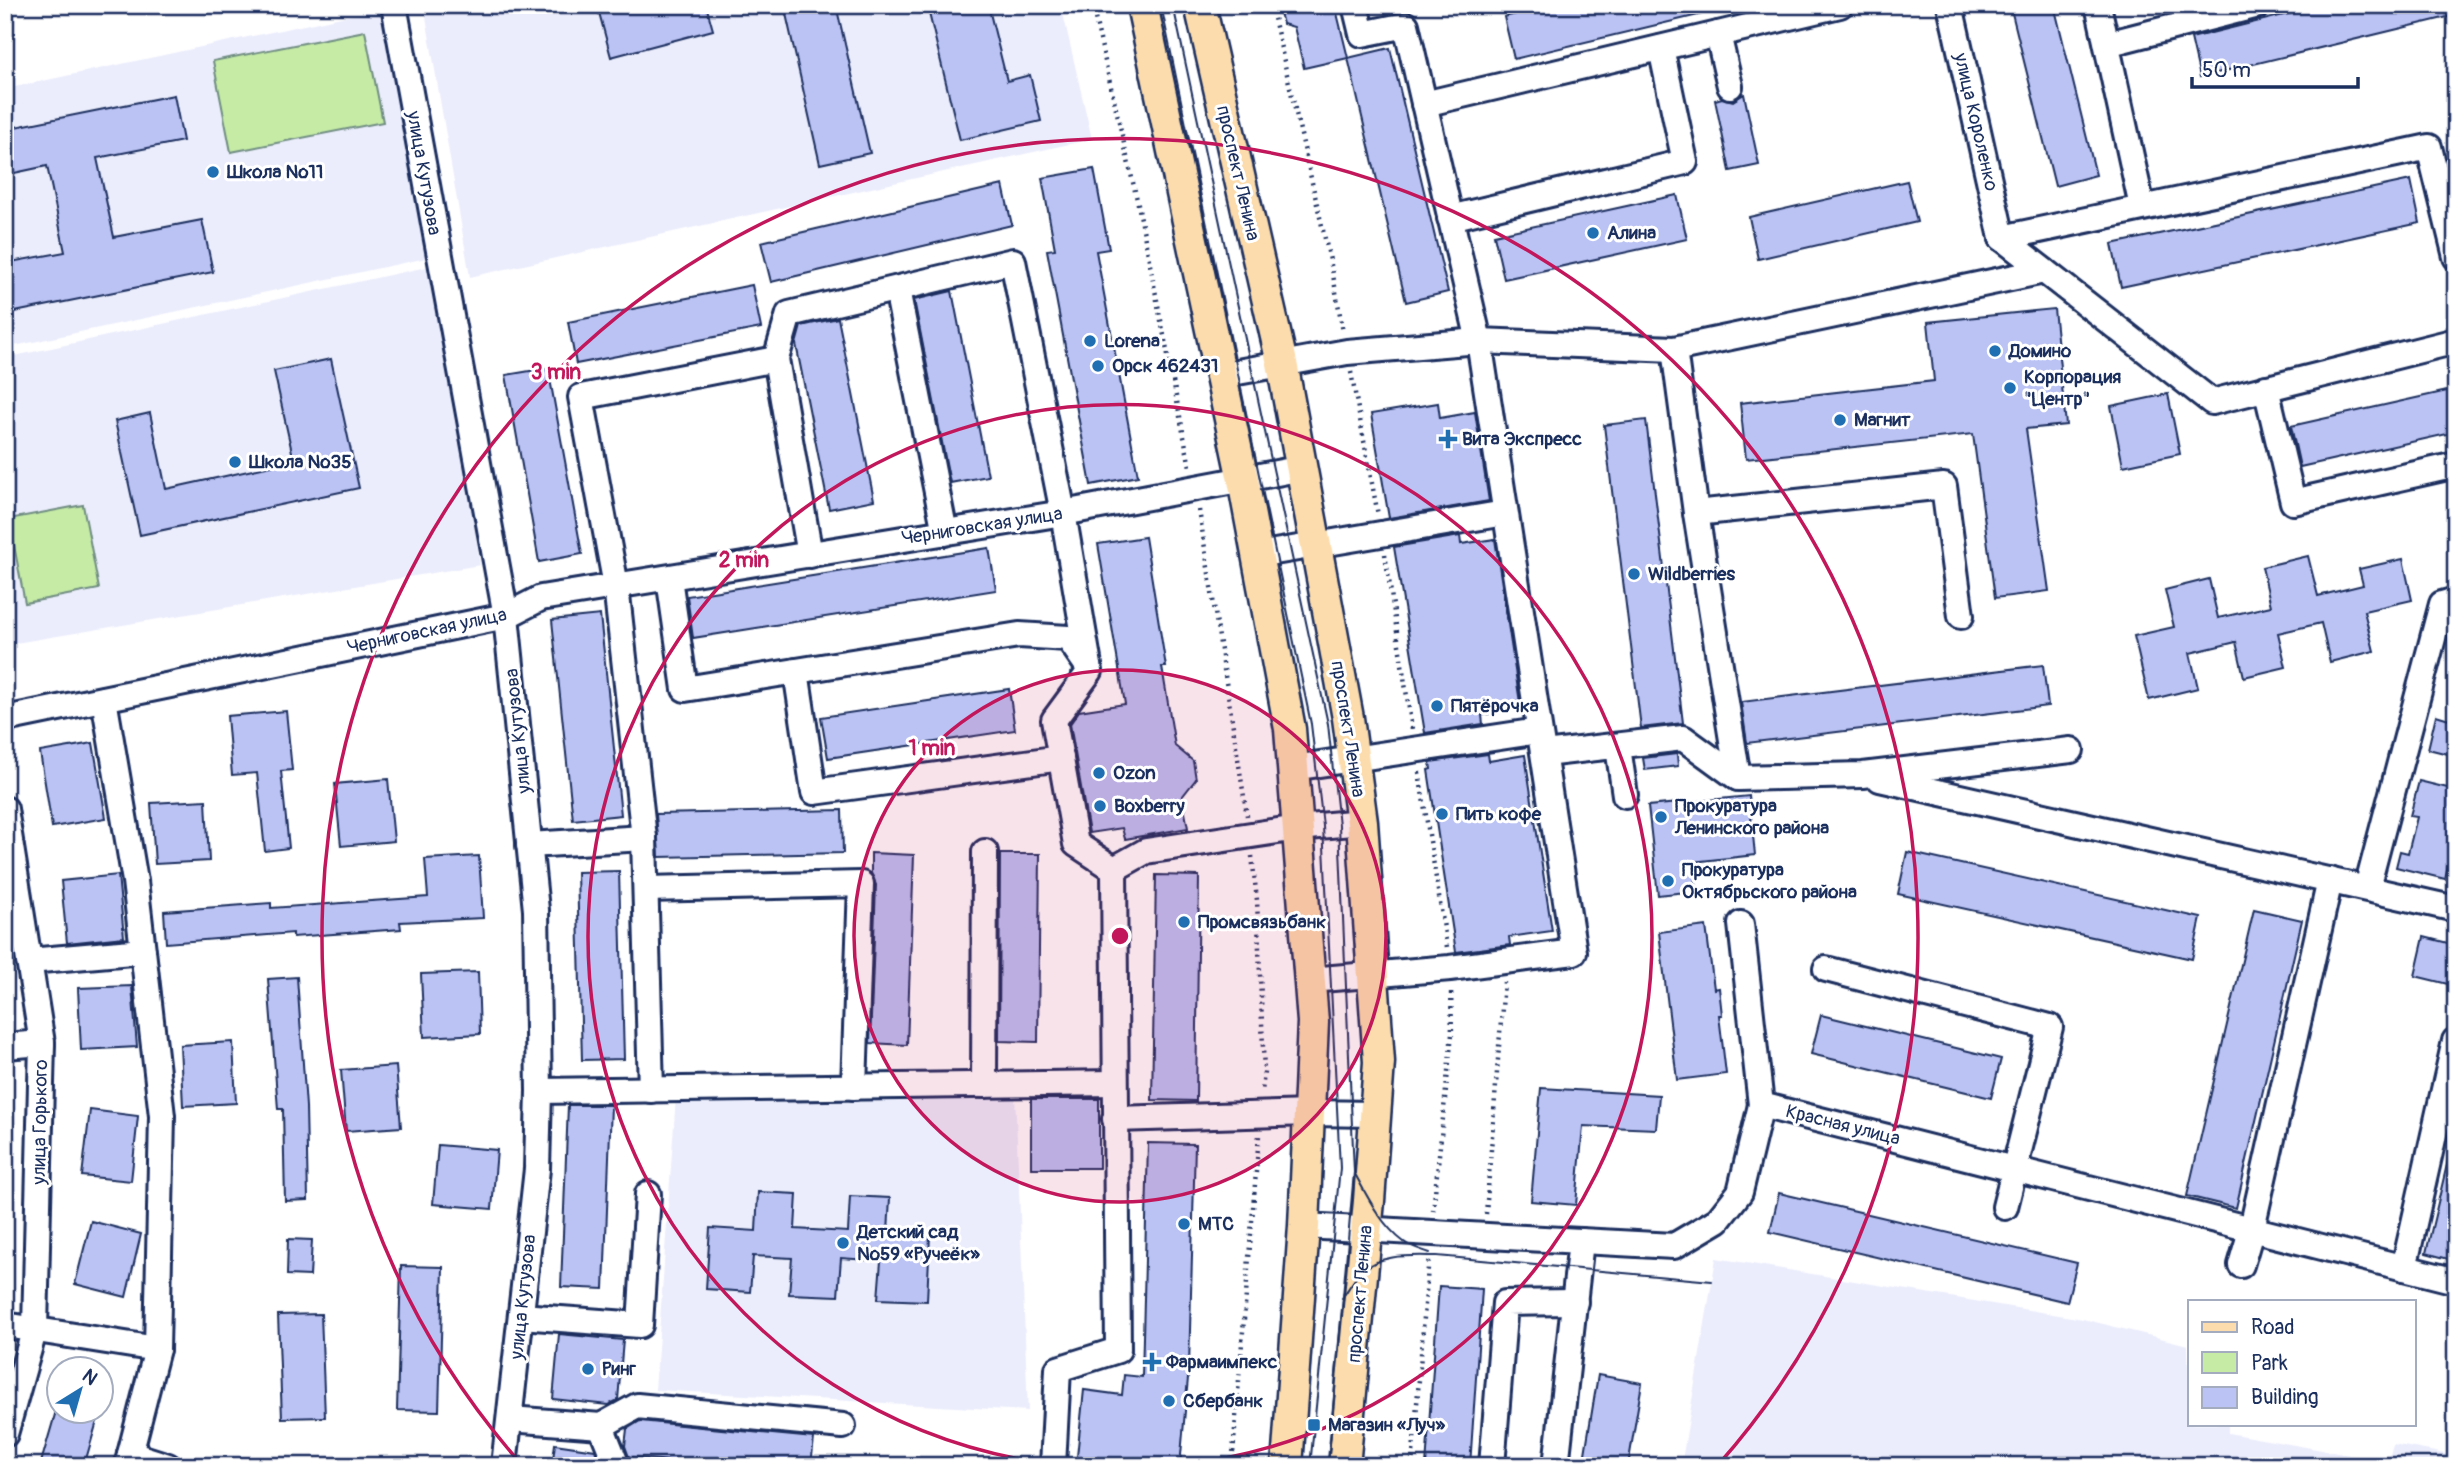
<svg xmlns="http://www.w3.org/2000/svg" width="2461" height="1471" viewBox="0 0 2461 1471" font-family="Pangolin,sans-serif">
  <rect width="100%" height="100%" fill="#fff"/>
  <filter id="ink" filterUnits="userSpaceOnUse"><feTurbulence type="fractalNoise" baseFrequency=".0143" numOctaves="2"/><feDisplacementMap in="SourceGraphic" scale="14" xChannelSelector="R" yChannelSelector="G"/><feConvolveMatrix kernelMatrix="1 2 1 2 8 2 1 2 1" color-interpolation-filters="sRGB"/></filter>
  <g filter="url(#ink)">
    <!-- built -->
    <g fill="#ebedfc">
      <polygon points="424,5 1061,5 1092,139 470,277"/>
      <polygon points="388,7 436,256 5,348 5,89"/>
      <polygon points="436,265 480,565 10,644 5,628 5,358"/>
      <polygon points="1015,1092 1028,1411 655,1390 676,1096"/>
      <polygon points="1716,1258 2083,1319 2188,1345 2190,1424 2228,1424 2228,1433 2388,1462 2393,1444 2456,1456 2456,1466 1681,1466"/>
    </g>
    <!-- green -->
    <g fill="#c5eba5" stroke="#708d82" stroke-width="2">
      <polygon points="365,31 383,122 231,152 213,61"/>
      <polygon points="83,505 99,589 25,603 9,519"/>
    </g>
    <!-- building -->
    <g fill="#bbc3f4" stroke="#1b2f5e" stroke-width="2">
      <polygon points="597,5 706,5 713,30 611,57"/>
      <polygon points="784,5 836,5 870,153 820,164"/>
      <polygon points="927,5 988,5 1007,81 1030,75 1041,121 960,140"/>
      <polygon points="1278,5 1335,5 1348,58 1304,68 1294,27 1283,24"/>
      <polygon points="1553,5 1710,5 1711,12 1514,59 1504,17"/>
      <polygon points="2010,5 2054,5 2096,175 2055,186"/>
      <polygon points="2324,5 2456,5 2456,15 2200,77 2191,38"/>
      <polygon points="1390,48 1448,292 1406,302 1348,58"/>
      <polygon points="1744,94 1759,165 1730,171 1715,100 1722,98 1733,101"/>
      <polygon points="174,95 183,141 97,158 114,237 202,220 213,272 5,314 5,263 65,252 47,166 5,175 5,129"/>
      <polygon points="1094,169 1109,249 1096,251 1138,476 1091,485 1047,250 1055,249 1042,178"/>
      <polygon points="2411,180 2420,223 2121,287 2112,244"/>
      <polygon points="1907,181 1917,222 1758,259 1749,217"/>
      <polygon points="1003,185 1012,225 771,282 761,242"/>
      <polygon points="1677,195 1687,239 1504,279 1494,235"/>
      <polygon points="752,285 761,328 576,364 568,322"/>
      <polygon points="952,291 988,476 950,483 914,300"/>
      <polygon points="2054,309 2066,425 2026,429 2049,591 1995,598 1973,434 1746,459 1740,403 1934,381 1928,322"/>
      <polygon points="838,318 874,500 829,509 796,344 801,326"/>
      <polygon points="331,359 359,488 140,535 115,421 150,413 166,489 294,461 274,371"/>
      <polygon points="548,368 582,554 539,562 506,375"/>
      <polygon points="2456,389 2456,432 2300,467 2291,426"/>
      <polygon points="2168,394 2180,454 2123,466 2111,406"/>
      <polygon points="1438,403 1440,418 1475,412 1489,501 1389,518 1371,414"/>
      <polygon points="1646,420 1683,723 1641,728 1604,425"/>
      <polygon points="1460,536 1461,544 1495,539 1521,709 1482,715 1483,724 1425,733 1394,547"/>
      <polygon points="1145,537 1166,667 1162,667 1175,746 1193,761 1196,779 1182,797 1188,828 1125,839 1122,828 1089,833 1070,724 1079,711 1125,704 1098,544"/>
      <polygon points="989,548 996,590 693,638 687,596"/>
      <polygon points="2308,556 2318,596 2363,585 2359,569 2403,559 2412,600 2364,611 2374,651 2330,662 2321,623 2278,633 2286,667 2244,677 2236,642 2190,653 2198,688 2149,700 2134,636 2174,627 2165,590 2209,579 2218,618 2271,606 2262,567"/>
      <polygon points="600,615 621,815 573,820 552,620"/>
      <polygon points="2043,665 2048,706 1747,743 1741,702"/>
      <polygon points="1009,689 1015,730 828,758 821,717"/>
      <polygon points="286,711 292,770 281,771 289,848 265,851 257,773 232,775 227,716"/>
      <polygon points="2436,715 2456,721 2456,756 2428,749"/>
      <polygon points="93,743 106,818 52,827 40,752"/>
      <polygon points="1488,754 1489,761 1525,755 1552,931 1509,937 1510,945 1456,952 1428,770 1431,769 1430,762"/>
      <polygon points="1677,754 1678,766 1645,770 1643,758"/>
      <polygon points="388,779 394,841 341,846 335,784"/>
      <polygon points="2419,781 2456,790 2456,826 2445,879 2396,867 2400,851 2408,853 2417,817 2410,816"/>
      <polygon points="1749,796 1755,855 1693,862 1696,891 1658,895 1648,806"/>
      <polygon points="206,800 209,861 155,864 151,803"/>
      <polygon points="842,810 843,853 659,857 656,814"/>
      <polygon points="1907,852 2201,918 2192,959 1898,894"/>
      <polygon points="871,853 914,855 907,1045 870,1043 876,885 871,873"/>
      <polygon points="1000,854 1040,854 1038,1042 999,1041"/>
      <polygon points="479,856 483,918 400,922 401,929 293,937 293,933 166,943 164,911 271,903 271,908 428,897 425,859"/>
      <polygon points="619,871 624,1059 582,1060 577,872"/>
      <polygon points="118,875 124,937 67,943 61,881"/>
      <polygon points="1156,875 1199,876 1196,1101 1152,1100"/>
      <polygon points="2254,909 2302,920 2236,1208 2187,1196"/>
      <polygon points="1706,926 1714,989 1719,988 1722,1015 1719,1015 1726,1074 1677,1080 1659,932"/>
      <polygon points="2424,937 2456,945 2456,986 2415,976"/>
      <polygon points="478,972 480,1034 424,1037 421,974"/>
      <polygon points="297,977 306,1107 308,1200 285,1201 283,1109 278,1109 268,979"/>
      <polygon points="132,986 137,1047 81,1050 78,988"/>
      <polygon points="1821,1015 2001,1059 1991,1098 1811,1054"/>
      <polygon points="233,1042 236,1103 183,1106 180,1045"/>
      <polygon points="396,1066 401,1127 346,1131 341,1070"/>
      <polygon points="1541,1088 1659,1095 1656,1129 1583,1126 1576,1205 1531,1201"/>
      <rect x="1031" y="1099" width="68" height="69"/>
      <polygon points="568,1105 611,1105 604,1289 561,1287"/>
      <polygon points="90,1110 138,1116 131,1181 82,1176"/>
      <polygon points="1148,1143 1195,1144 1189,1367 1180,1466 1076,1466 1084,1390 1122,1395 1124,1375 1142,1377"/>
      <polygon points="438,1145 497,1150 492,1209 433,1204"/>
      <polygon points="2449,1156 2456,1157 2456,1261 2426,1253"/>
      <polygon points="758,1192 797,1194 795,1229 848,1232 850,1196 890,1198 888,1232 930,1235 927,1301 878,1299 881,1261 841,1258 838,1296 789,1294 792,1258 753,1256 750,1292 706,1289 710,1228 756,1231"/>
      <polygon points="1779,1193 2077,1263 2067,1302 1770,1232"/>
      <polygon points="91,1221 141,1234 126,1297 75,1284"/>
      <polygon points="288,1239 312,1240 310,1276 287,1275"/>
      <polygon points="401,1266 443,1267 439,1411 397,1410"/>
      <polygon points="1439,1286 1482,1289 1470,1466 1426,1466"/>
      <polygon points="321,1314 325,1417 282,1418 278,1315"/>
      <polygon points="559,1334 623,1340 618,1400 608,1405 553,1399"/>
      <polygon points="1598,1375 1642,1383 1628,1466 1583,1466"/>
      <polygon points="56,1411 100,1411 84,1466 40,1466"/>
      <polygon points="640,1421 814,1438 811,1466 722,1466 629,1457 625,1446 627,1429"/>
      <polygon points="555,1444 595,1450 601,1466 552,1466"/>
    </g>
    <g fill="none" stroke-linecap="round" stroke-linejoin="round">
      <!-- minor casing -->
      <g stroke="#1b2f5e" stroke-width="30">
        <g id="minor">
          <polyline points="394,5 506,616 536,910 539,1091 537,1169 504,1466"/>
          <polyline points="1950,5 2002,238"/>
          <polyline points="2098,5 2142,207"/>
          <polyline points="1718,34 1730,86"/>
          <polyline points="2107,44 2259,5"/>
          <polyline points="1424,104 1840,5"/>
          <polyline points="1450,218 1685,162 1661,48"/>
          <polyline points="2002,238 2429,147 2456,257"/>
          <polyline points="2002,238 2212,402 2456,341"/>
          <polyline points="897,289 945,533"/>
          <polyline points="1674,349 1696,513 1738,778 1863,775 2071,750"/>
          <polyline points="1221,375 1347,352 1479,341 1674,349 2044,271"/>
          <polyline points="2266,388 2293,502 2456,465"/>
          <polyline points="1696,513 1944,486 1961,616"/>
          <polyline points="810,555 776,359 789,314 1013,261 1063,513 1090,671 1054,720 1076,844 1114,869"/>
          <polyline points="1257,555 1505,513"/>
          <polyline points="669,578 685,689 1019,635 1068,638 1086,664"/>
          <polyline points="796,671 814,792 1061,758"/>
          <polyline points="104,699 135,881 162,1116 157,1349 127,1466"/>
          <polyline points="5,719 506,616 541,598 1063,513 1303,468"/>
          <polyline points="1618,747 1625,795"/>
          <polyline points="1544,754 1683,738 1738,778"/>
          <polyline points="1293,768 1539,731"/>
          <polyline points="1880,779 2456,909"/>
          <polyline points="5,809 42,1043 35,1328 5,1434"/>
          <polyline points="529,845 644,838"/>
          <polyline points="1114,869 1146,851 1298,828 1362,822"/>
          <polyline points="2367,888 2442,604 2456,600"/>
          <polyline points="646,889 861,884 854,1087"/>
          <polyline points="1741,924 1761,1105"/>
          <polyline points="29,961 143,951"/>
          <polyline points="1826,969 2050,1027 2005,1207"/>
          <polyline points="1310,980 1450,968 1574,952 1479,341 1406,25 1362,34 1355,5"/>
          <polyline points="5,1046 42,1043"/>
          <polyline points="984,1085 985,852"/>
          <polyline points="651,1090 644,838 616,586 581,397 776,359"/>
          <polyline points="539,1091 1115,1083"/>
          <polyline points="1115,1119 1309,1113 1375,1114"/>
          <polyline points="1304,1226 1674,1246 1718,1220 1740,1192 1761,1105 2456,1281"/>
          <polyline points="2241,1265 2252,1228 2330,880"/>
          <polyline points="2404,1268 2455,1041"/>
          <polyline points="521,1316 640,1325 648,1194"/>
          <polyline points="5,1325 157,1349"/>
          <polyline points="510,1419 601,1426"/>
          <polyline points="130,1454 168,1466"/>
          <polyline points="617,1466 601,1426 637,1406 843,1426"/>
          <polyline points="1053,1466 1058,1369 1118,1350 1114,869"/>
          <polyline points="1492,1466 1505,1303 1575,1302"/>
          <polyline points="1556,1466 1581,1241"/>
        </g>
      </g>
      <!-- major casing -->
      <g stroke="#1b2f5e" stroke-width="35">
        <g id="major">
          <polyline points="1142,5 1243,480 1290,729 1313,1022 1304,1226 1287,1466"/>
          <polyline points="1200,5 1282,363 1348,718 1362,822 1379,1062 1369,1201 1344,1466"/>
        </g>
      </g>
      <!-- path -->
      <g stroke="#1b2f5e" stroke-width="4.5" stroke-dasharray="2 5" stroke-linecap="butt">
        <polyline points="1092,5 1138,204 1190,467"/>
        <polyline points="1271,5 1332,269 1343,332"/>
        <polyline points="1351,372 1378,515"/>
        <polyline points="1199,510 1247,816"/>
        <polyline points="1385,554 1412,729"/>
        <polyline points="1419,772 1447,947"/>
        <polyline points="1252,856 1257,900 1264,1072 1262,1092"/>
        <polyline points="1433,1211 1452,1034 1451,990"/>
        <polyline points="1486,1214 1504,982"/>
        <polyline points="1232,1466 1259,1135"/>
        <polyline points="1412,1466 1429,1255"/>
      </g>
      <!-- minor -->
      <use href="#minor" stroke="#fff" stroke-width="24"/>
      <!-- major -->
      <use href="#major" stroke="#fcdcac" stroke-width="30"/>
      <!-- tram -->
      <g stroke="#1b2f5e" stroke-width="2">
        <polyline points="1161,5 1311,724 1323,826 1340,1168 1310,1466"/>
        <polyline points="1173,5 1328,724 1339,825 1354,1172 1328,1466"/>
        <path d="M1354 1172C1367 1196 1381 1225 1404 1242 1411 1247 1422 1250 1430 1253"/>
        <path d="M1342 1298C1348 1290 1354 1278 1362 1271 1381 1253 1412 1256 1437 1256L1712 1281"/>
      </g>
    </g>
  </g>
  <!-- distance rings -->
  <circle cx="1120" cy="936" r="266" fill="#c2185b" fill-opacity=".12"/>
  <g fill="none" stroke="#c2185b" stroke-width="3.5">
    <circle cx="1120" cy="936" r="266"/>
    <path d="M1069 1466A532 532 0 1 1 1171 1466"/>
    <path d="M522 1465A798 798 0 1 1 1718 1465"/>
  </g>
  <!-- markers -->
  <g fill="#1f6fb2" stroke="#fff" stroke-width="2.5">
    <circle cx="213" cy="172" r="7"/>
    <circle cx="1593" cy="233" r="7"/>
    <circle cx="1090" cy="341" r="7"/>
    <circle cx="1995" cy="351" r="7"/>
    <circle cx="1098" cy="366" r="7"/>
    <circle cx="2010" cy="388" r="7"/>
    <circle cx="1840" cy="420" r="7"/>
    <path d="M1444.5 428.5h7v7h7v7h-7v7h-7v-7h-7v-7h7z"/>
    <circle cx="235" cy="462" r="7"/>
    <circle cx="1634" cy="574" r="7"/>
    <circle cx="1437" cy="706" r="7"/>
    <circle cx="1099" cy="773" r="7"/>
    <circle cx="1100" cy="806" r="7"/>
    <circle cx="1442" cy="814" r="7"/>
    <circle cx="1661" cy="817" r="7"/>
    <circle cx="1668" cy="881" r="7"/>
    <circle cx="1184" cy="922" r="7"/>
    <circle cx="1184" cy="1224" r="7"/>
    <circle cx="843" cy="1243" r="7"/>
    <path d="M1148.5 1351.5h7v7h7v7h-7v7h-7v-7h-7v-7h7z"/>
    <circle cx="588" cy="1369" r="7"/>
    <circle cx="1169" cy="1401" r="7"/>
    <rect x="1307" y="1418" width="14" height="14" rx="3.5"/>
  </g>
  <g text-anchor="middle" dominant-baseline="central" stroke-width="6" stroke-linejoin="round" paint-order="stroke">
    <!-- street labels -->
    <g font-size="19" fill="#1b2f5e" stroke="#fff">
      <text transform="translate(1976 122) rotate(77)">улица Короленко</text>
      <text transform="translate(424 173) rotate(80)">улица Кутузова</text>
      <text transform="translate(1238 173) rotate(77)">проспект Ленина</text>
      <text transform="translate(982 526) rotate(-9)">Черниговская улица</text>
      <text transform="translate(427 631) rotate(-12)">Черниговская улица</text>
      <text transform="translate(1348 729) rotate(81)">проспект Ленина</text>
      <text transform="translate(518 731) rotate(-96)">улица Кутузова</text>
      <text transform="translate(40 1122) rotate(-89)">улица Горького</text>
      <text transform="translate(1843 1125) rotate(14)">Красная улица</text>
      <text transform="translate(1360 1294) rotate(-85)">проспект Ленина</text>
      <text transform="translate(523 1297) rotate(-84)">улица Кутузова</text>
    </g>
    <!-- poi labels -->
    <g font-size="19" font-weight="bold" fill="#1b2f5e" stroke="#fff" text-anchor="start">
      <text x="227" y="172">Школа №11</text>
      <text x="1607" y="233">Алина</text>
      <text x="1104" y="341">Lorena</text>
      <text x="2009" y="351">Домино</text>
      <text x="1112" y="366">Орск 462431</text>
      <text x="2024" y="377">Корпорация<tspan x="2024" dy="22">"Центр"</tspan></text>
      <text x="1854" y="420">Магнит</text>
      <text x="1462" y="439">Вита Экспресс</text>
      <text x="249" y="462">Школа №35</text>
      <text x="1648" y="574">Wildberries</text>
      <text x="1451" y="706">Пятёрочка</text>
      <text x="1113" y="773">Ozon</text>
      <text x="1114" y="806">Boxberry</text>
      <text x="1675" y="806">Прокуратура<tspan x="1675" dy="22">Ленинского района</tspan></text>
      <text x="1456" y="814">Пить кофе</text>
      <text x="1682" y="870">Прокуратура<tspan x="1682" dy="22">Октябрьского района</tspan></text>
      <text x="1198" y="922">Промсвязьбанк</text>
      <text x="1198" y="1224">МТС</text>
      <text x="857" y="1232">Детский сад<tspan x="857" dy="22">№59 «Ручеёк»</tspan></text>
      <text x="1166" y="1362">Фармаимпекс</text>
      <text x="602" y="1369">Ринг</text>
      <text x="1183" y="1401">Сбербанк</text>
      <text x="1328" y="1425">Магазин «Луч»</text>
    </g>
  </g>
  <circle cx="1120" cy="936" r="10" fill="#c2185b" stroke="#fff" stroke-width="3.5"/>
  <g font-size="21" text-anchor="middle" font-weight="bold" fill="#c2185b" stroke="#fff" stroke-width="6" stroke-linejoin="round" paint-order="stroke">
    <text x="556" y="379">3 min</text>
    <text x="744" y="567">2 min</text>
    <text x="932" y="755">1 min</text>
  </g>
  <!-- margin -->
  <rect width="2461" height="1471" fill="none" stroke="#fff" stroke-width="28"/>
  <rect x="14" y="14" width="2433" height="1443" fill="none" stroke="#1b2f5e" stroke-width="2.5" filter="url(#ink)"/>
  <!-- legend -->
  <rect x="2188" y="1300" width="228" height="126" fill="#ffffff" stroke="#a4acbf" stroke-width="2"/>
  <rect x="2202" y="1322" width="35" height="10" fill="#fcdcac" stroke="#a4acbf" stroke-width="2"/>
  <text x="2251" y="1334" font-size="21" fill="#1b2f5e">Road</text>
  <rect x="2202" y="1352" width="35" height="21" fill="#c5eba5" stroke="#a4acbf" stroke-width="2"/>
  <text x="2251" y="1370" font-size="21" fill="#1b2f5e">Park</text>
  <rect x="2202" y="1387" width="35" height="21" fill="#bbc3f4" stroke="#a4acbf" stroke-width="2"/>
  <text x="2251" y="1404" font-size="21" fill="#1b2f5e">Building</text>
  <!-- north arrow -->
  <g transform="translate(80 1390) rotate(37)"><circle r="33" fill="#ffffff" stroke="#a4acbf" stroke-width="2"/>
  <path d="M0-5L12 26L0 18L-12 26Z" fill="#1f6fb2"/>
  <text y="-10" font-size="19" font-weight="bold" text-anchor="middle" fill="#1b2f5e">N</text>
  </g>
  <!-- scale -->
  <path d="M2192 77v10h166v-10" fill="none" stroke="#1b2f5e" stroke-width="3.5"/>
  <text x="2202" y="77" font-size="21" fill="#1b2f5e" stroke="#ffffff" stroke-width="5" paint-order="stroke">50 m</text>
</svg>
